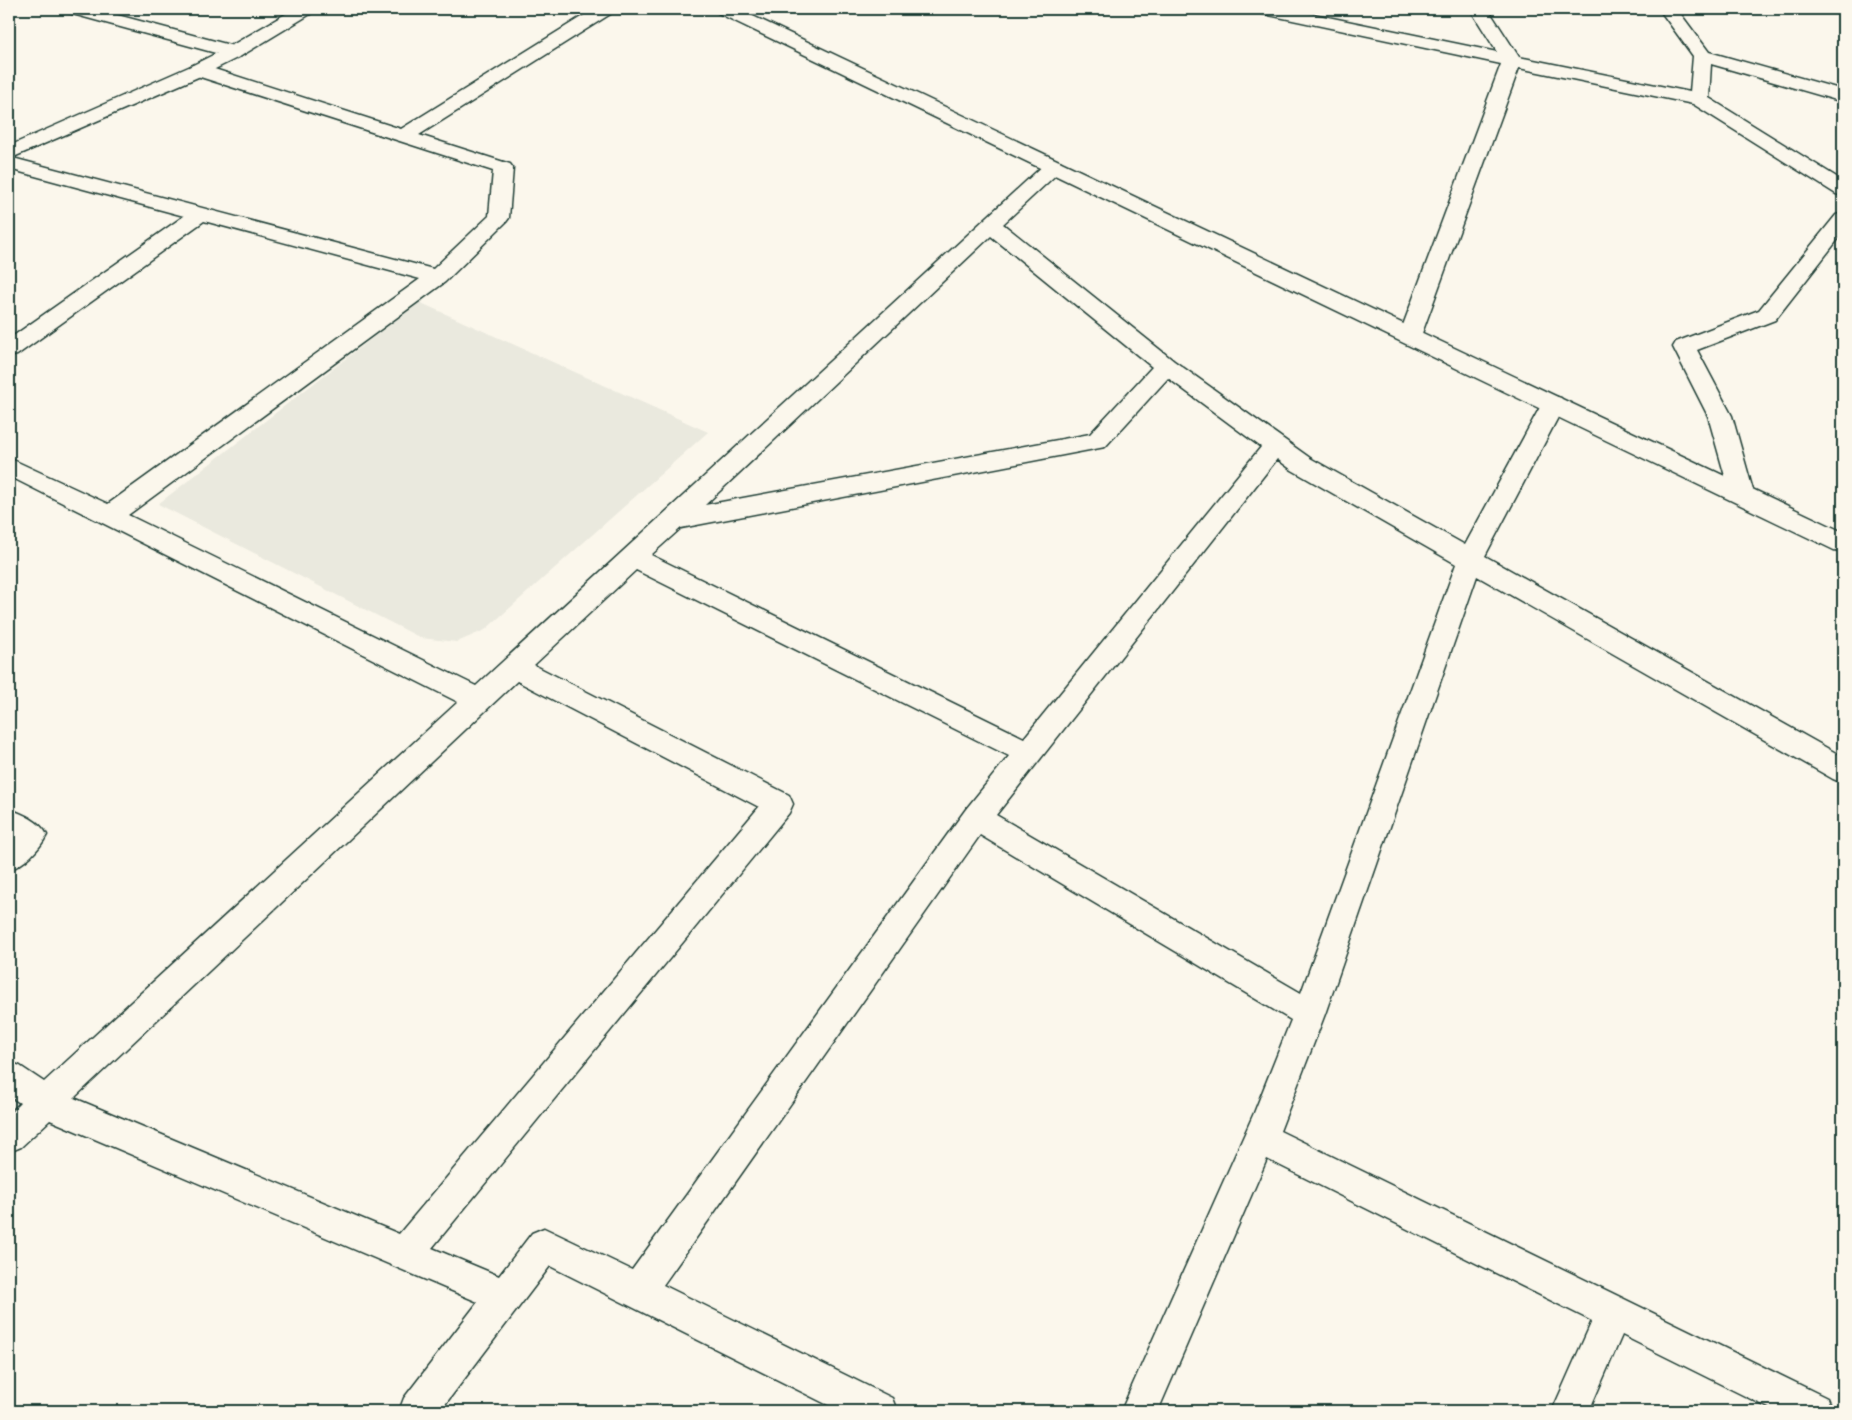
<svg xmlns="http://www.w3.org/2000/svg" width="1852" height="1420" viewBox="0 0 1852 1420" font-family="'Comic Neue',sans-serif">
  <rect width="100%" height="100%" fill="#fbf7ec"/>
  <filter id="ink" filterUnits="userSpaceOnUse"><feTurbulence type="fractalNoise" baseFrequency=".02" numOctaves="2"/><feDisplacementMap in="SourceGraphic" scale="10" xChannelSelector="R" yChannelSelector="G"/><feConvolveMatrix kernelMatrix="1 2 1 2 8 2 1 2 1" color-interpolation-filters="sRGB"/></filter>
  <g filter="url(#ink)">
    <!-- built -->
    <polygon fill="#eae9de" points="419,302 708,432 485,630 457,642 421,638 158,504"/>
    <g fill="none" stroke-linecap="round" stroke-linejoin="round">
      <!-- minor casing -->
      <g stroke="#1f3d34" stroke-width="3">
        <g id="minor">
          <polygon points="66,9 95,9 241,48 243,52 241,56 234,58 69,13"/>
          <path d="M594 9H615L612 13 419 135 510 164 513 168 509 218 506 222 445 282 128 515 476 686 1047 162 1054 160 1061 162 1064 166 1061 170 1003 224 1174 361 1310 458 1465 545 1545 398 1553 396 1561 398 1565 404 1485 556 1843 757V783L1833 779 1477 576 1325 1014 1280 1131 1827 1398 1832 1411H1775L1622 1335 1589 1411H1552L1592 1321 1267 1159 1158 1411H1121L1254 1113 1291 1020 980 835 663 1285 892 1398 897 1411H840L550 1266 440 1411H399L404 1398 478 1302 50 1120 21 1147 9 1152V1114L20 1103 9 1096V1062L20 1066 44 1082 458 702 9 476V458L108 504 420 279 204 221 17 355 9 357V339L184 216 9 169V157L433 269 489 216 493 171 191 74 189 70 191 66 198 64 205 66 401 129ZM991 236 1152 367 1090 434 705 505ZM1168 378 1261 447 1024 738 651 555 681 528 1105 447ZM1277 459 1292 470 1456 564 1301 993 996 815ZM636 570 1009 756 966 809 632 1270 544 1228 532 1233 499 1276 432 1248 789 813 793 804 789 795 534 665ZM517 681 759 807 399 1234 74 1098Z"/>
          <polygon points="1255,9 1289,9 1497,52 1470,9 1488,9 1519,57 1690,92 1693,56 1659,9 1677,9 1709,52 1843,90 1843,102 1711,64 1709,98 1843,181 1843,196 1836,194 1693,104 1519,68 1421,336 1418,341 1410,343 1402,341 1399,336 1501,64 1264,14 1258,13"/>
          <polygon points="1843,213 1843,233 1775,320 1697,350 1732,416 1754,494 1751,500 1742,503 1733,500 1730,494 1708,416 1673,347 1676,342 1759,310 1836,215"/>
          <path d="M9 809C23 814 40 821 47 835 39 850 25 864 9 870Z"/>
        </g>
      </g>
      <!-- major casing -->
      <g stroke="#1f3d34" stroke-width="3">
        <g id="major">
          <polygon points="294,9 315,9 312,13 241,56 205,74 9,159 9,146 191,66 227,48"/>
          <polygon points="715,9 738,9 1843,532 1843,552 1834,550 718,13"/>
        </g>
      </g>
      <!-- minor -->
      <use href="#minor" fill="#fbf7ec" fill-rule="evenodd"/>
      <!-- major -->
      <use href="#major" fill="#fbf7ec" fill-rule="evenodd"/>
    </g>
  </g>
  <!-- margin -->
  <rect width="1852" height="1420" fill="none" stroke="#fbf7ec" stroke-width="30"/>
  <rect x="15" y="15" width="1822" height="1390" fill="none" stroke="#1f3d34" stroke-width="2" filter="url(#ink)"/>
</svg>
